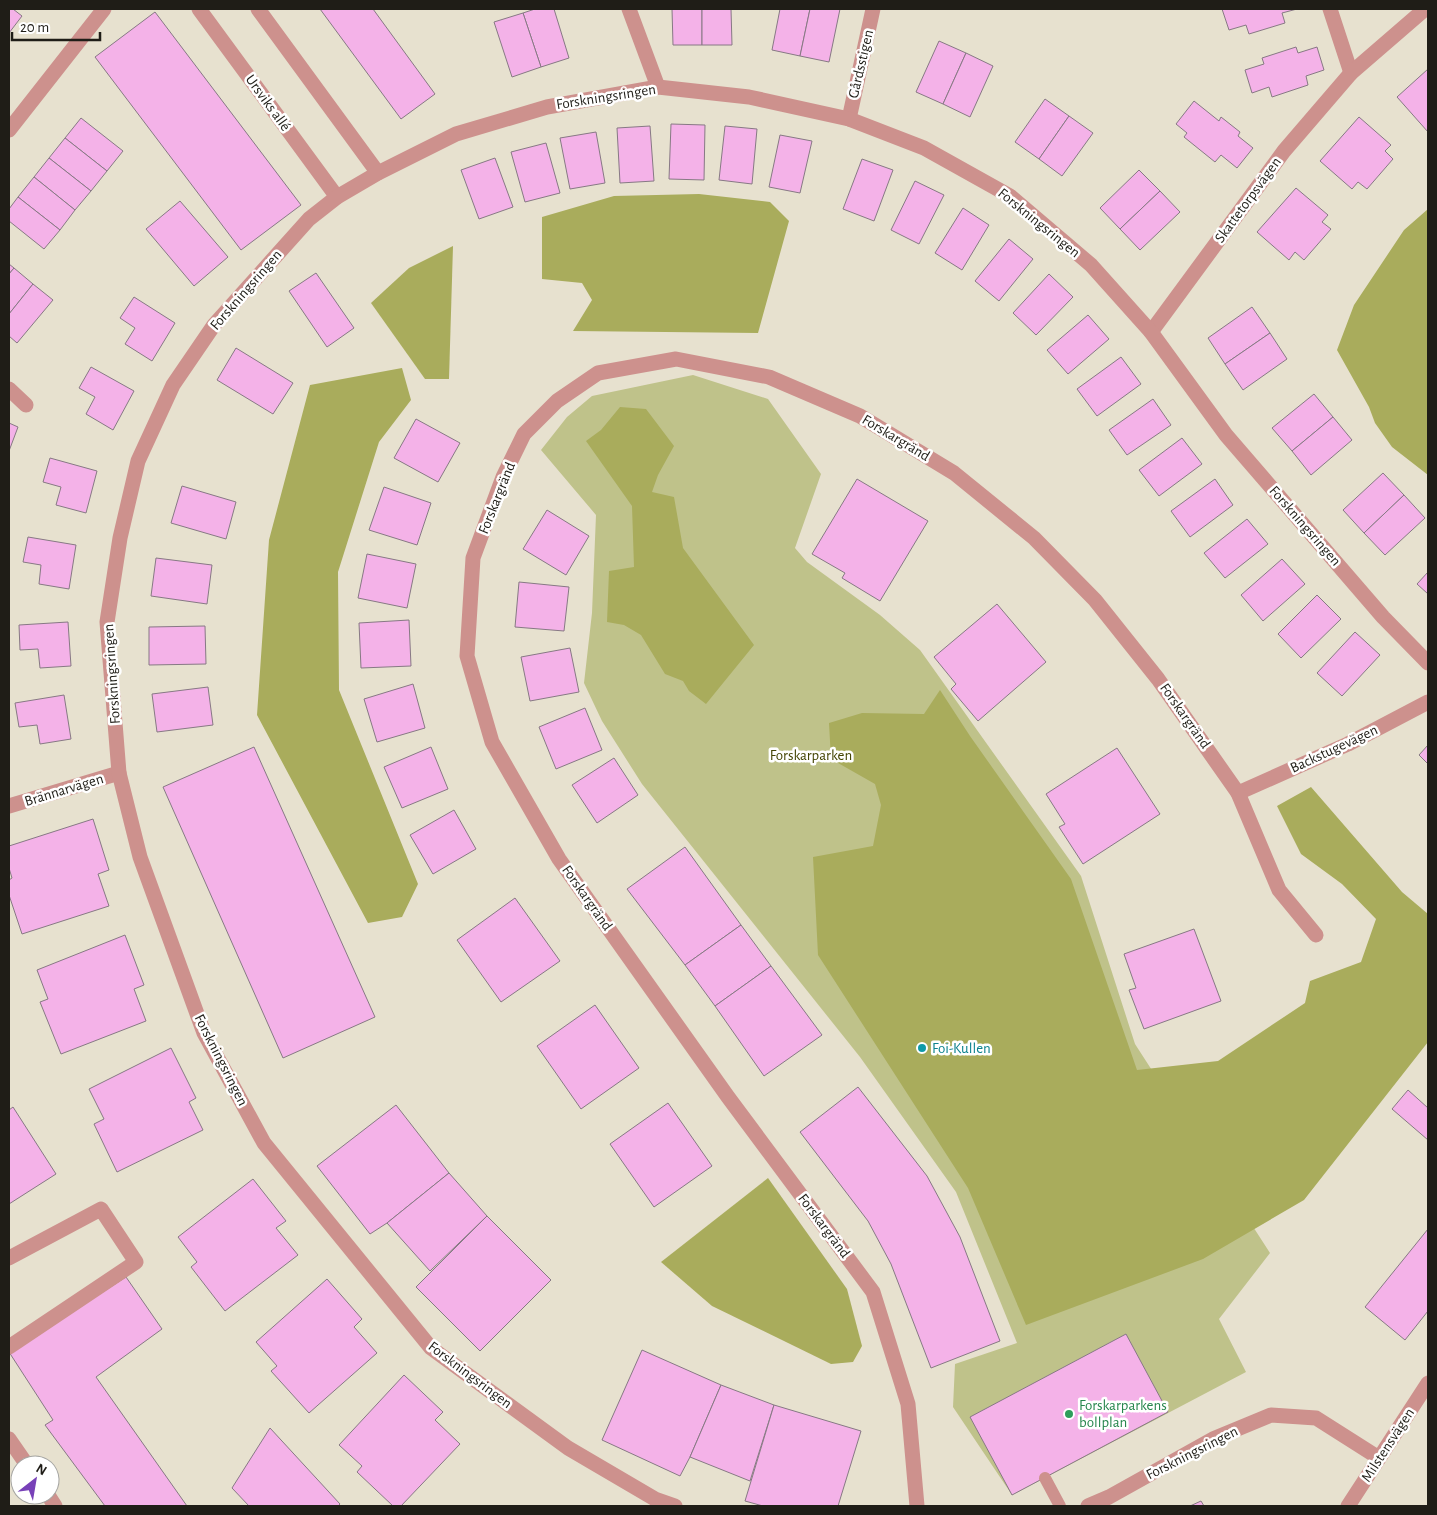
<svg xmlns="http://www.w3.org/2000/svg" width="1437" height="1515" viewBox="0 0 1437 1515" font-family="'Alegreya Sans',sans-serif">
  <rect width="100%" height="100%" fill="#e7e1cf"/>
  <!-- green -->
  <polygon fill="#bfc28a" points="693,375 768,399 821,474 795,548 807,562 880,615 920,650 1081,876 1135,1044 1270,1253 1219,1319 1246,1372 1012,1495 953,1407 955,1364 1017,1343 956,1192 860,1057 642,784 602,721 584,683 592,613 596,515 541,450 567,417 592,396"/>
  <!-- forest -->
  <g fill="#a9ac5c">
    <polygon points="699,194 770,202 789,221 758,333 573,331 592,300 582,283 542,279 542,217 614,196"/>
    <polygon points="1428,209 1428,475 1392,447 1375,423 1369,407 1337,350 1354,305 1404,230"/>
    <polygon points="453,246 449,379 425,379 371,303 409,268"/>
    <polygon points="402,368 411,400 379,442 338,572 339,690 418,884 402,917 368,923 257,715 269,540 310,385"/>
    <polygon points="620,407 646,409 674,446 658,475 652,492 674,497 683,548 754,645 706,704 689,691 683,681 665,674 641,635 624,625 607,622 609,571 634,567 632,506 586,441 601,430"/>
    <polygon points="940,690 970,736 1071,879 1137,1070 1218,1061 1305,1003 1310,981 1361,962 1376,919 1342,884 1301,854 1277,806 1311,787 1402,892 1428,914 1428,1042 1304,1200 1203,1259 1026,1325 968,1188 818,955 813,857 873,846 881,805 875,784 831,759 829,723 862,713 924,714"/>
    <polygon points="768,1178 847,1289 862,1346 853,1362 831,1364 712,1306 661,1262"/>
  </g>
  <!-- building -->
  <g fill="#f4b2e8" stroke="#877984">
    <polygon points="9,9 13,9 22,16 9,33"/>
    <polygon points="320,9 373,9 435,94 401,119"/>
    <polygon points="535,9 554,9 569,58 541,67 523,13"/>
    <polygon points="672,9 702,9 702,45 673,45"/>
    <polygon points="702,9 731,9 732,45 702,45"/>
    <polygon points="780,9 810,9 800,56 772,50"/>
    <polygon points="810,9 840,9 829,62 800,56"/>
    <polygon points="1222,9 1297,9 1282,13 1285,23 1249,34 1246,25 1229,30"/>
    <polygon points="155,12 301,205 241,250 95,57"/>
    <polygon points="523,13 541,67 512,77 494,22"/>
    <polygon points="939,41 966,53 943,104 916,92"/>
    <polygon points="1296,47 1298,53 1317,47 1324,70 1306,76 1308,85 1272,97 1269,87 1252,93 1245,70 1264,64 1262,58"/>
    <polygon points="966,53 993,66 970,117 943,104"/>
    <polygon points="1428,69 1428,132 1397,97"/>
    <polygon points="1045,99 1069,116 1039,159 1015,142"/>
    <polygon points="1194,101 1219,121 1221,117 1240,132 1238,136 1253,148 1237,168 1221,155 1215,162 1184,137 1187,133 1176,124"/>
    <polygon points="1069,116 1093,133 1062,176 1039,159"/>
    <polygon points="1359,117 1391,145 1385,151 1393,159 1367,189 1358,182 1352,189 1320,161"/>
    <polygon points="81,118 123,151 107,171 65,138"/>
    <polygon points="671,124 705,125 704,180 669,179"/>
    <polygon points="650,126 654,181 620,183 617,128"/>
    <polygon points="725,126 757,129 752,184 719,180"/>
    <polygon points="596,132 605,183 570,189 560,138"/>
    <polygon points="780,135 812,141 800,193 769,187"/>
    <polygon points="65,138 107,171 91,191 49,158"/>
    <polygon points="546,143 560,193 525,202 511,152"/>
    <polygon points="49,158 91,191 75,210 34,177"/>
    <polygon points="495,158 513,207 479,219 461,170"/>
    <polygon points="862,159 893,170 874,221 843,209"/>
    <polygon points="1139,170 1160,191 1120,229 1100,208"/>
    <polygon points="34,177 75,210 60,230 18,197"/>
    <polygon points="915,181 944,195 919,244 891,230"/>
    <polygon points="1296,188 1328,215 1322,222 1331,229 1304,260 1295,252 1289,260 1257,232"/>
    <polygon points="1160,191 1180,212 1140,250 1120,229"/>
    <polygon points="18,197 60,230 44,249 9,221 9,209"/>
    <polygon points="180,201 228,257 194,286 146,229"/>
    <polygon points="963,208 989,225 962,270 935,253"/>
    <polygon points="1009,239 1033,259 999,301 975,281"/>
    <polygon points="9,264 14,268 9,274"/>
    <polygon points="14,268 33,284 9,314 9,274"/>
    <polygon points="316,273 354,328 327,347 289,291"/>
    <polygon points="1049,274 1073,297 1036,335 1013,313"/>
    <polygon points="33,284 53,300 17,343 9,336 9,314"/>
    <polygon points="134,297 175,323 152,361 125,344 135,328 120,318"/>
    <polygon points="1252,307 1270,333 1225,364 1208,338"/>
    <polygon points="1088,315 1109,339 1068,374 1047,350"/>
    <polygon points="1270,333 1287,359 1243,390 1225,364"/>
    <polygon points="236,348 293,383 273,414 217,380"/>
    <polygon points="1121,357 1141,384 1097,416 1077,389"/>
    <polygon points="91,367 134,391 113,430 86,414 95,397 79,388"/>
    <polygon points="1314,394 1333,417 1292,451 1272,428"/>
    <polygon points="1153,399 1171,425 1127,455 1109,430"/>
    <polygon points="1333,417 1352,440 1311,475 1292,451"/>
    <polygon points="416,419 460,443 438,482 394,458"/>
    <polygon points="9,423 18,427 9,451"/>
    <polygon points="1182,438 1202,464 1159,496 1139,470"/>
    <polygon points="50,458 97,471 86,513 56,505 61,487 43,482"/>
    <polygon points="1383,473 1404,495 1364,533 1343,510"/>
    <polygon points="857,479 928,521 880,601 842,578 845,573 812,554"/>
    <polygon points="1215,479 1233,505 1190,537 1171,511"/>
    <polygon points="182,486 236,502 226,539 171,523"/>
    <polygon points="384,487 431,503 417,545 369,530"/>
    <polygon points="1404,495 1425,518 1385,555 1364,533"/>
    <polygon points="547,510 589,536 566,575 523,549"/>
    <polygon points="1247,519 1268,544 1225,578 1204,553"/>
    <polygon points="28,537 76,545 69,589 39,584 41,565 23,562"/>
    <polygon points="367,554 416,564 407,608 358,598"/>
    <polygon points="156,558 212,565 207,604 151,596"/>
    <polygon points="1282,559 1305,584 1263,621 1241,595"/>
    <polygon points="1428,572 1428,594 1417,584"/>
    <polygon points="519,582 569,587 564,631 515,627"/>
    <polygon points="1317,595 1341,619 1301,658 1278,634"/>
    <polygon points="997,604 1046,662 978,721 951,689 956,684 934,657"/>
    <polygon points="409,620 411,666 361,668 359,623"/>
    <polygon points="68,622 71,666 40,668 38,649 20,650 19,625"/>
    <polygon points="205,626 206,664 149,665 149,627"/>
    <polygon points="1355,632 1380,655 1342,696 1317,673"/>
    <polygon points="570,648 579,692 530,701 521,657"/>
    <polygon points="413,684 425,728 377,742 364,699"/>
    <polygon points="208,687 213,725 157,732 152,694"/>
    <polygon points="64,695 71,739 40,744 37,725 19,727 15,703"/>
    <polygon points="585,708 602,750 556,769 539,727"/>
    <polygon points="1428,745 1428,764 1419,755"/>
    <polygon points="254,747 375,1017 283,1058 163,787"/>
    <polygon points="431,747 448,789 402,808 384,767"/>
    <polygon points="1117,748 1160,814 1083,864 1059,827 1065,824 1046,794"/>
    <polygon points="614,758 638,795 597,823 572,785"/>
    <polygon points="454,810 476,849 433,874 410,835"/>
    <polygon points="93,819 109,870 98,874 109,906 22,934 9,895 9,880 12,878 9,868 9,846"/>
    <polygon points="685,847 741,925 685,965 627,889"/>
    <polygon points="515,898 560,961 501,1002 457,940"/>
    <polygon points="741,925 771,966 715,1006 685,965"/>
    <polygon points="1194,929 1221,1001 1144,1029 1129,990 1136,988 1124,954"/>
    <polygon points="125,935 144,985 134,989 146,1021 61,1054 40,1002 48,999 37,970"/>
    <polygon points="771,966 822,1035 764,1076 715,1006"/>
    <polygon points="595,1005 639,1068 581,1109 537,1046"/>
    <polygon points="171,1048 196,1098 189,1102 203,1130 117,1172 94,1124 104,1119 89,1089"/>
    <polygon points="858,1087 927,1176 960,1237 1000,1341 931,1368 891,1264 868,1221 800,1132"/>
    <polygon points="1408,1090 1428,1108 1428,1140 1392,1109"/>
    <polygon points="668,1103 712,1166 654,1207 610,1144"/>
    <polygon points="396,1105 449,1173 387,1223 370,1234 317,1166"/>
    <polygon points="13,1107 56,1174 9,1204 9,1110"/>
    <polygon points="449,1173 487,1216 430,1271 387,1223"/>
    <polygon points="253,1179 286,1221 276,1228 298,1255 225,1311 191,1267 197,1262 178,1237"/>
    <polygon points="487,1216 551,1280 480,1351 416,1287"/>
    <polygon points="1428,1229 1428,1311 1405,1340 1365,1307"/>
    <polygon points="126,1277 162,1329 96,1377 187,1506 105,1506 45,1425 53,1420 9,1352"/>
    <polygon points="327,1279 362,1319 354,1327 377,1353 309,1413 271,1371 277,1366 256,1342"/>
    <polygon points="1126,1334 1168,1412 1012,1495 970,1417"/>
    <polygon points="642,1350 721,1385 690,1457 680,1476 602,1440"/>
    <polygon points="404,1375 443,1412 435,1420 460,1444 401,1506 393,1506 357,1472 362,1466 339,1445"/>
    <polygon points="721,1385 774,1405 750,1481 690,1457"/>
    <polygon points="774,1405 861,1431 838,1506 763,1506 745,1501"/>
    <polygon points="270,1428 340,1504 338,1506 249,1506 232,1488"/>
    <polygon points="1201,1501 1204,1506 1190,1506"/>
  </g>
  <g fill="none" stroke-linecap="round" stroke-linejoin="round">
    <!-- service -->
    <polyline stroke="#cd918d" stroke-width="12" points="1045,1478 1060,1506"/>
    <!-- minor -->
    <g stroke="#cd918d" stroke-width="15">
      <polyline points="199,9 337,197"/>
      <polyline points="258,9 378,173"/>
      <polyline points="629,9 658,87"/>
      <polyline points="1330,9 1351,73"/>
      <polyline points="849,119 873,9"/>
      <polyline points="9,130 104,9"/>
      <polyline points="1151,332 1284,151 1351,73 1425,9"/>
      <polyline points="9,389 26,405"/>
      <polyline points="1238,793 1348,744 1428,702"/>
      <polyline points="9,806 119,773"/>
      <polyline points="9,1258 101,1209 136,1262 9,1347"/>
      <polyline points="9,1439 27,1465"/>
      <polyline points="48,1495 55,1506"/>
      <polyline points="675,1506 655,1499 568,1448 431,1348 264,1143 204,1033 140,857 119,773 107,622 120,538 138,461 173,385 214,325 309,219 337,197 378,173 456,134 547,107 658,87 749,97 849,119 924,148 1010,196 1091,265 1151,332 1226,435 1383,617 1428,663"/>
      <polyline points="917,1506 908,1404 873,1292 728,1097 559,859 492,742 467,656 473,558 503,477 524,434 557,401 598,373 676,359 769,377 860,416 954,473 1034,538 1095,600 1158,679 1238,793 1279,890 1316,935"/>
      <polyline points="1088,1506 1109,1497 1213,1439 1271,1415 1316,1418 1379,1458"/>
      <polyline points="1348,1506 1428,1383"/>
    </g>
  </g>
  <!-- markers -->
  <circle fill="#0f9aa8" stroke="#fff" stroke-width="2" cx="922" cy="1048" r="5"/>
  <circle fill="#2e9e5b" stroke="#fff" stroke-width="2" cx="1069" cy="1414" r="5"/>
  <g text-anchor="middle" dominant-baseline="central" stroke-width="5" stroke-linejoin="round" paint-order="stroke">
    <!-- street labels -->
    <g font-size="15" fill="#1f1d17" stroke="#fff">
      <text transform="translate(861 64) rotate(-77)">Gårdsstigen</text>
      <text transform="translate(606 97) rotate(-9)">Forskningsringen</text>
      <text transform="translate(268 103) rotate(54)">Ursviks allé</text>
      <text transform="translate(1248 200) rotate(-54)">Skattetorpsvägen</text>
      <text transform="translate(1039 223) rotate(39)">Forskningsringen</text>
      <text transform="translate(246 290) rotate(-49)">Forskningsringen</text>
      <text transform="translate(896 438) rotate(31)">Forskargränd</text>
      <text transform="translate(497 498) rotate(-68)">Forskargränd</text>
      <text transform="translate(1305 526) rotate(49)">Forskningsringen</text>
      <text transform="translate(112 674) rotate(-94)">Forskningsringen</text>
      <text transform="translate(1185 716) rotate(55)">Forskargränd</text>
      <text transform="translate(1334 749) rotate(-25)">Backstugevägen</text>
      <text transform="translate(64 790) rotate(-17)">Brännarvägen</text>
      <text transform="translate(587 898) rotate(55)">Forskargränd</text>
      <text transform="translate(221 1060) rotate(63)">Forskningsringen</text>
      <text transform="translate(824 1226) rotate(53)">Forskargränd</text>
      <text transform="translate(470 1375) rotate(37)">Forskningsringen</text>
      <text transform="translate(1388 1445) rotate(-57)">Milstensvägen</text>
      <text transform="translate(1192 1453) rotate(-27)">Forskningsringen</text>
    </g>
    <!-- park labels -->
    <g font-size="15" fill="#434403" stroke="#fff">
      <text x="811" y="755">Forskarparken</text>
    </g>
    <!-- culture labels -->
    <g font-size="15" fill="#0d838f" stroke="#fff" text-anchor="start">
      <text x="932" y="1048">Foi-Kullen</text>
    </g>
    <!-- leisure labels -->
    <g font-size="15" fill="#27864d" stroke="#fff" text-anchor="start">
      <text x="1079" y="1405">Forskarparkens<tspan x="1079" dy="17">bollplan</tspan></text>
    </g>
  </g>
  <!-- border -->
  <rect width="1437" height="1515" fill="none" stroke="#1f1d17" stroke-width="20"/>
  <!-- north arrow -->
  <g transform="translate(35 1480) rotate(31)"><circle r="24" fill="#ffffff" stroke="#a5a5a2"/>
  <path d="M0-4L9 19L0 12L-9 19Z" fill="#7841b8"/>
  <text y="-8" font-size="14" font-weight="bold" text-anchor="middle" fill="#1f1d17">N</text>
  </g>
  <!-- scale -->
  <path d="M12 32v8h88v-8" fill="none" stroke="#1f1d17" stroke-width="2.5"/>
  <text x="20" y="32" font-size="15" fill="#1f1d17" stroke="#ffffff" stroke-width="4" paint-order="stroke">20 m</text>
</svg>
